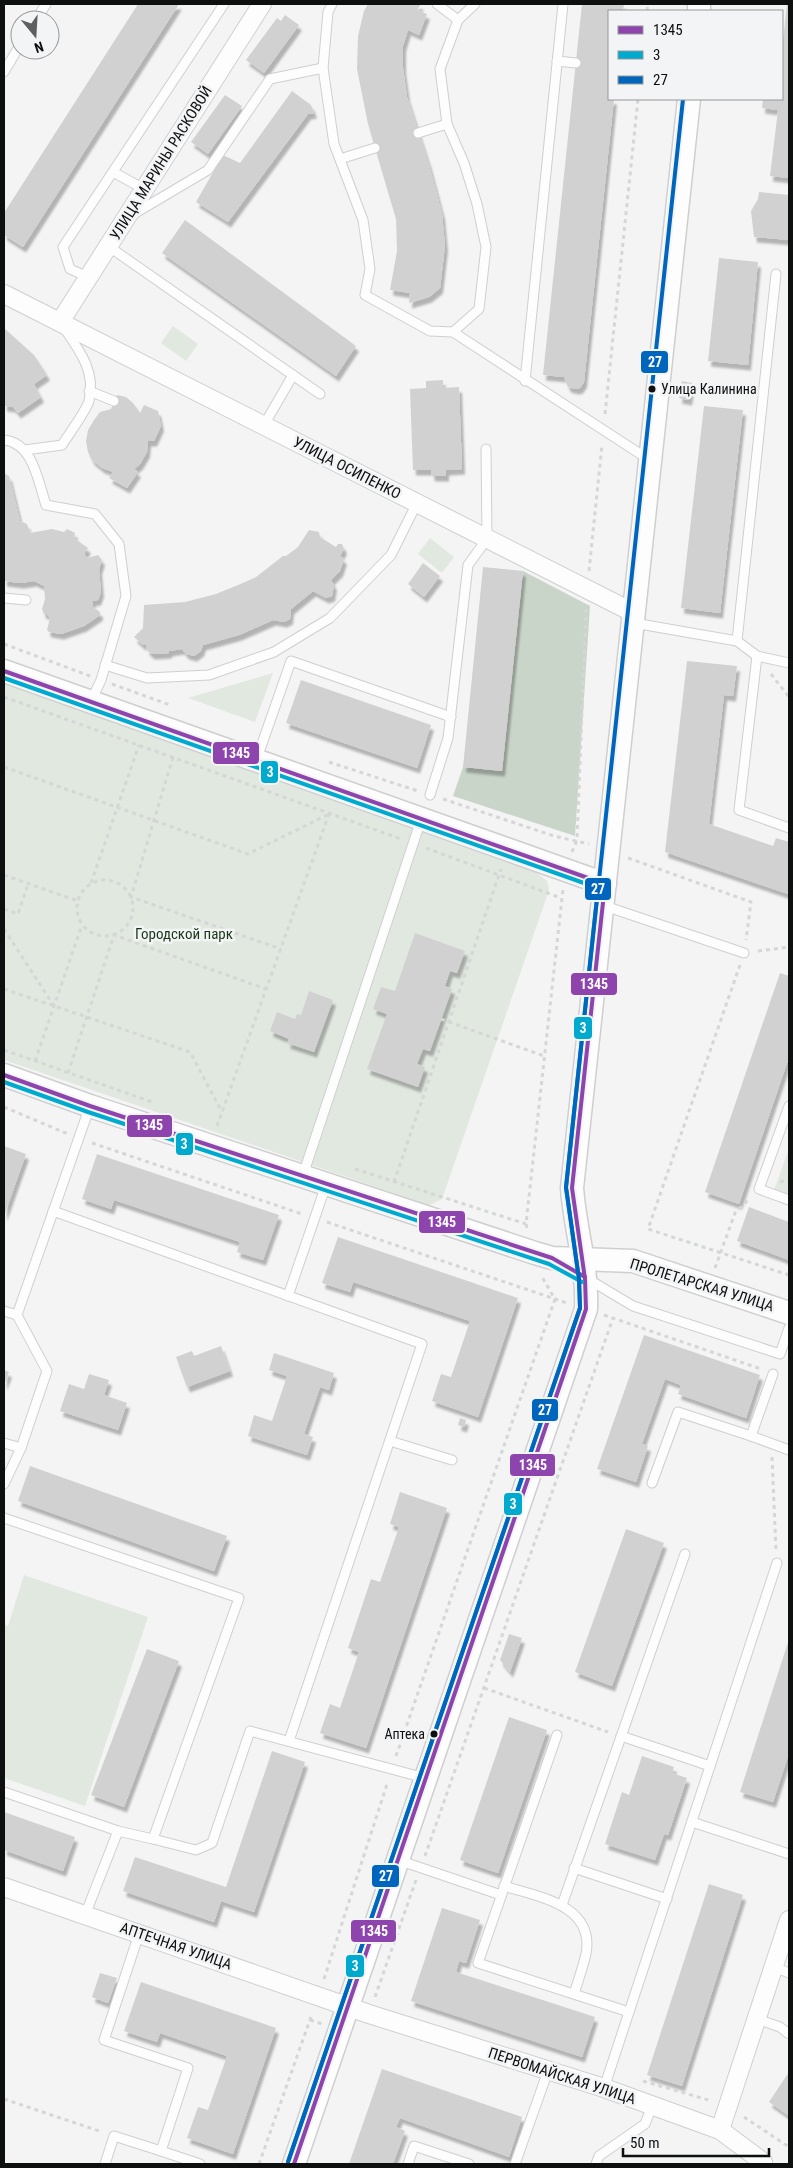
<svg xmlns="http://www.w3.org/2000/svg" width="793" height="2168" viewBox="0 0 793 2168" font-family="'Roboto Condensed',sans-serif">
  <defs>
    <filter id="shadow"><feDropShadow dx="3" dy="5.5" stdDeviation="1" flood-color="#0004"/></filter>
  </defs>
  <rect width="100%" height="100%" fill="#f4f4f5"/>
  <!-- green -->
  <g fill="#e1e8e0">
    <polygon points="173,326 198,344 186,361 161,343"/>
    <polygon points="430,538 454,557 442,573 418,554"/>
    <polygon points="273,673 255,722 188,698"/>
    <polygon points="4,683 535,871 547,881 549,889 546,899 442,1199 430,1205 423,1203 4,1060"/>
    <polygon points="789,1149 789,1195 774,1190"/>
    <polygon points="24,1575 148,1617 85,1806 4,1778 4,1624 8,1626"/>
  </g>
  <!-- forest -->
  <polygon fill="#cad5c9" points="523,571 590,606 575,836 453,796 463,767 502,771"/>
  <!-- building -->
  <g fill="#d1d1d2" filter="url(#shadow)">
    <polygon points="138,4 179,4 23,247 4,235 4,213"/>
    <polygon points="368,4 421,4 417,10 427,14 419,35 408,30 403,46 403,68 407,97 429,165 442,214 445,246 440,288 429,297 409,303 410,293 390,290 397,251 396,219 368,124 357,69 358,36 364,11"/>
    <polygon points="582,4 624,4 623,11 609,11 609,99 614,99 584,382 580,388 576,389 568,387 564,377 543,375"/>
    <polygon points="787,4 789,4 789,178 770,176 778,110 762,108 763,99 782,99 782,50"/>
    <polygon points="285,15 299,25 264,73 246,60 277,18 281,21"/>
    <polygon points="292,91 311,105 314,113 308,114 228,222 196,202 223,155 240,163"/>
    <polygon points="225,95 242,106 208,154 191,142"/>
    <polygon points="759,192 789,195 789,240 754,237 751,211 758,199"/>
    <polygon points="185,220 356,346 336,376 162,253"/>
    <polygon points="719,258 758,262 748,365 708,361"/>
    <polygon points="4,328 34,355 47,375 34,384 41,397 18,413 13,407 4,406"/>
    <polygon points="443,380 443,388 459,387 462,469 446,470 446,476 432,476 431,470 413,470 410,389 426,388 426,381"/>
    <polygon points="682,381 692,383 689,400 679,398"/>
    <polygon points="117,395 126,397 133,403 140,413 144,405 158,411 161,426 154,441 148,441 147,452 140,464 134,469 138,472 127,488 109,478 113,472 102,468 92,460 88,452 86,441 88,430 94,420 100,412 111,409"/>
    <polygon points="704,406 743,410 720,613 681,608"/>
    <polygon points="4,473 9,476 20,521 27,524 30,533 52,529 64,532 67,529 75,533 74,538 88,548 84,554 87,558 98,555 102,560 99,569 101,592 98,600 92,601 93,607 100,612 100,615 84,626 61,634 49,632 47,630 50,618 47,614 44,614 42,609 45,599 44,586 34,581 21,583 4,581"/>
    <polygon points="309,530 319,532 320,537 336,547 338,544 342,544 344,549 340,556 344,559 340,571 331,580 334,585 332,596 326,598 313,591 291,609 290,619 284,622 273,620 239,635 203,645 201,651 194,656 186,654 182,649 169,651 169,653 152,654 147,650 146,644 143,645 134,637 143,628 144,605 185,602 216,594 243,583 256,577 283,556 286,556 298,547"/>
    <polygon points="423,563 440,576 424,597 408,584"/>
    <polygon points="483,567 523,571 502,771 463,767"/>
    <polygon points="687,661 737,666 733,696 724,695 709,824 773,846 776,838 789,842 788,894 665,852"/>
    <polygon points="301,680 431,725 417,768 286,723"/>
    <polygon points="415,933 465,951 457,973 450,971 445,986 452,989 430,1051 423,1049 417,1064 425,1067 418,1087 367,1069 387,1014 373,1009 381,987 395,991"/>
    <polygon points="780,973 789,976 789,1057 739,1204 705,1192"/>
    <polygon points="309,991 333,1000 314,1052 287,1043 289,1039 270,1031 277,1012 295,1019 297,1014 301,1015"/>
    <polygon points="4,1146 26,1154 4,1216"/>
    <polygon points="97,1154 279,1215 263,1260 237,1252 240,1242 114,1200 111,1209 82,1199"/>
    <polygon points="749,1207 789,1222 789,1260 737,1241"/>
    <polygon points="338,1237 518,1298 478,1417 432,1401 441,1374 451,1377 470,1321 353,1282 350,1292 322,1283"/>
    <polygon points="644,1335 760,1375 746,1418 678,1394 681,1385 665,1379 642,1444 648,1446 636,1482 597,1469"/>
    <polygon points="221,1346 230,1371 187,1387 176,1357 192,1351 194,1356"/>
    <polygon points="274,1353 334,1373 329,1390 320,1387 304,1434 313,1437 307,1455 248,1436 254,1415 272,1421 287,1376 269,1370"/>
    <polygon points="4,1370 9,1372 4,1385"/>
    <polygon points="89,1374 109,1380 104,1395 127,1403 118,1430 60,1411 69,1384 84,1389"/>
    <polygon points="460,1418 466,1420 464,1427 458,1425"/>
    <polygon points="30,1466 227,1536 214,1571 18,1501"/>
    <polygon points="400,1492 447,1508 366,1748 320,1733 330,1704 340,1708 359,1652 348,1648 371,1579 380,1582 399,1527 390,1524"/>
    <polygon points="626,1529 664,1543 612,1686 575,1672"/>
    <polygon points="509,1634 522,1638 510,1672 500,1660"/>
    <polygon points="789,1639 789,1753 773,1802 740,1792"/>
    <polygon points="147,1649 179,1661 124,1807 91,1795"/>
    <polygon points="509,1717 547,1730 498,1873 460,1860"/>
    <polygon points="272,1751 305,1762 254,1912 221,1901 214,1922 123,1891 135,1857 226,1887"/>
    <polygon points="642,1756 674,1767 672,1773 687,1778 668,1835 664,1834 655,1860 605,1844 622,1792 629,1795"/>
    <polygon points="4,1812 75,1837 63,1871 4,1850"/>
    <polygon points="709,1884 743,1895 682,2086 647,2075"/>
    <polygon points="442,1908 480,1920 466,1963 459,1961 456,1972 595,2017 582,2057 411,2001"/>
    <polygon points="100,1973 117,1978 108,2003 92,1997"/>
    <polygon points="141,1982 276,2028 233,2154 187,2138 198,2107 208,2110 227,2056 160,2033 157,2042 124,2031"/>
    <polygon points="382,2069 522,2117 509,2157 400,2118 396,2127 405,2131 393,2164 349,2164"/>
    <polygon points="789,2072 789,2116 769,2102"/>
  </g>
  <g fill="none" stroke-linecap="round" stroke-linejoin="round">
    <!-- service casing -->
    <g stroke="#cfcfd0" stroke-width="11">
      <g id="service">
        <polyline points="332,4 328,12 323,68 334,144 363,220 370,269 365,295 430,331 453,332 479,309 486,247 477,204 464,163 447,124 440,69 458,20 437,4"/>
        <polyline points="36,20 46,4"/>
        <polyline points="458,20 475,4"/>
        <polyline points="557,61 576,63"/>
        <polyline points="4,72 20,45"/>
        <polyline points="418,133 447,124"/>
        <polyline points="340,159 375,148"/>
        <polyline points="113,172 144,189"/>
        <polyline points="132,215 208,170 270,79 323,68"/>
        <polyline points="108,246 320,394"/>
        <polyline points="88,277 70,269 63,247 224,4"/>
        <polyline points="453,332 648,459"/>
        <polyline points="525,381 563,4"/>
        <polyline points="89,391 114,401"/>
        <polyline points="264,425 293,375"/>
        <path d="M4 440C33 443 38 481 46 505L95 514 119 544 126 596 101 680 91 701"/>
        <path d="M25 450 62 445C69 434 86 411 89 401 96 372 80 351 64 328"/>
        <polyline points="4,598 26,600"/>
        <polyline points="634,623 737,641 757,656 789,663"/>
        <polyline points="737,641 776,274"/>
        <polyline points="757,656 739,810 789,828"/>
        <polyline points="105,665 147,678 209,675 274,652 330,618 391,555 417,503"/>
        <polyline points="256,761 291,661 451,717"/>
        <polyline points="430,795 448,738 468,565 487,539 486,449"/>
        <polyline points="602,905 744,953"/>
        <polyline points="789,1106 759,1189 789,1200"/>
        <polyline points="303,1175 421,820"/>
        <polyline points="53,1211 422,1344 289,1741"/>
        <polyline points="588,1279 633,1306 780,1354 789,1328"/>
        <polyline points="288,1296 326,1185"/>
        <polyline points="4,1311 17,1315"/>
        <polyline points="751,1436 789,1450"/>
        <polyline points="390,1441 452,1460"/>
        <polyline points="4,1443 21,1448"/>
        <polyline points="652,1483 678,1412 751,1436 773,1374"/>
        <polyline points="4,1484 21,1448 47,1371 17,1315 90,1106"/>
        <polyline points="4,1518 239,1598 153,1839 118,1831 85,1915"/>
        <polyline points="557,1735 478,1963 629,2012"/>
        <polyline points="621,1736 710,1766"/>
        <polyline points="4,1792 118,1831"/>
        <polyline points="692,1822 789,1854"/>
        <polyline points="153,1839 196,1850 212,1843 250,1731 425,1778"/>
        <polyline points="398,1860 501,1895"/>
        <polyline points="574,1868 667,1899"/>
        <path d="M504 1886C539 1897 595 1905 586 1954 583 1967 578 1981 574 1994"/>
        <polyline points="562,1905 685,1554"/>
        <polyline points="774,1967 789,1973"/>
        <polyline points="757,2019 780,2027 789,2034"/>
        <polyline points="604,2088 777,1563"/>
        <polyline points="161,2151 200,2164"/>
        <polyline points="105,2164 114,2136 161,2151 188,2068 104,2040 139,1934"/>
        <polyline points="408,2164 414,2146 469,2164"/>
        <polyline points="515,2164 548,2071"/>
        <polyline points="596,2164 599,2156 645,2124 652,2106"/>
      </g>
    </g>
    <!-- minor casing -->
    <g stroke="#cfcfd0" stroke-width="20">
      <g id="minor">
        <polyline points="4,294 634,613"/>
        <polyline points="60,322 262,4"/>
        <polyline points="4,1887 369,2014 604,2088 720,2130 763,2162"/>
        <polyline points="720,2130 789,1920"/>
      </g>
    </g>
    <!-- tertiary casing -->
    <g stroke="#cfcfd0" stroke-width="25">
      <g id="tertiary">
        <polyline points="699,11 699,4"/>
        <polyline points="4,671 605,884"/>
        <polyline points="4,1075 90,1106 535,1253 552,1258 633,1261 789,1313"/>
        <path d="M294 2164 586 1309C588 1268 575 1229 572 1188L689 99"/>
      </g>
    </g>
    <!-- path -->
    <g stroke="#d5d6d6" stroke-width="3" stroke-dasharray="4 4" stroke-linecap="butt">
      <polyline points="647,11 648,4"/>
      <polyline points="605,414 638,99"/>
      <polyline points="589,571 602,445"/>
      <polyline points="4,644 90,676"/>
      <polyline points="771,674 789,697"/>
      <polyline points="112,684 170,705"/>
      <polyline points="4,697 401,839"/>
      <polyline points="173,757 131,897 281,949"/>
      <polyline points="329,762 418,791"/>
      <polyline points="4,767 248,854 329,814"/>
      <polyline points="443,799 554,836 589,844"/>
      <polyline points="426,848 561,898"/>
      <polyline points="572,852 577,840 586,609"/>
      <polyline points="628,858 751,902 746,940"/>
      <polyline points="4,875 78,901"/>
      <circle cx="105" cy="908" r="28"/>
      <polyline points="91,883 139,745"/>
      <polyline points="4,909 18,914 28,884"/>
      <polyline points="4,929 54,1006"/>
      <polyline points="758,951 789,947"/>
      <polyline points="740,965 648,1229 789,1275"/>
      <polyline points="4,989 190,1052 222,1112"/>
      <polyline points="441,1019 544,1056"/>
      <polyline points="4,1050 152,1102"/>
      <polyline points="35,1061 82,925"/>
      <polyline points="68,1073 114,935 266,989"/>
      <polyline points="4,1107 68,1134"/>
      <polyline points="217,1126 329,814"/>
      <polyline points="92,1143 302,1214"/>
      <polyline points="355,1169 526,1224"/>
      <polyline points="394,1182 501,869"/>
      <polyline points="780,1182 789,1179"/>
      <polyline points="327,1222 567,1303"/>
      <polyline points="527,1228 526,1224 563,889"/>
      <polyline points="715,1268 735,1213 749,1199"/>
      <polyline points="604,1315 761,1369"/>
      <polyline points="772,1457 776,1550"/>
      <polyline points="484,1688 608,1732"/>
      <polyline points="396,1756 555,1299 542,1277"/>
      <polyline points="425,1856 613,1318"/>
      <polyline points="324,1979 388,1781"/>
      <polyline points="375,1997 416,1880"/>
      <polyline points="310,2020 322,2024"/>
      <polyline points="643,2081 712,2101"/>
      <polyline points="4,2099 102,2132"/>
      <polyline points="744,2117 789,2147"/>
      <polyline points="259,2164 312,2014"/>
    </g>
    <!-- service -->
    <use href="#service" stroke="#fdfdfe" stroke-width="9"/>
    <!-- minor -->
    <use href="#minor" stroke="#fdfdfe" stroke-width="18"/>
    <!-- tertiary -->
    <use href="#tertiary" stroke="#fdfdfe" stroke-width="22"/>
    <!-- bus-1 casing -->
    <g stroke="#f3f4f6" stroke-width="8">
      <g id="bus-1">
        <polyline points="4,671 605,884 572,1188 585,1279 586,1309 294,2164"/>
        <polyline points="4,1075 90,1106 552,1258 585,1277"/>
      </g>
    </g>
    <!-- bus-2 casing -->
    <g stroke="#f3f4f6" stroke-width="8">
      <g id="bus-2">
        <polyline points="4,678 598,888 566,1188 579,1279 580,1308 288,2162"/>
        <polyline points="4,1082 88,1112 549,1264 582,1282"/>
      </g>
    </g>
    <!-- bus-3 casing -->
    <g stroke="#f3f4f6" stroke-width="8">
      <polyline id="bus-3" points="288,2162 580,1308 579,1279 566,1187 683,99"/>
    </g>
    <!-- bus-1 -->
    <use href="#bus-1" stroke="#8e44ad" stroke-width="4"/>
    <!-- bus-2 -->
    <use href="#bus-2" stroke="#00a9ce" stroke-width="4"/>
    <!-- bus-3 -->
    <use href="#bus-3" stroke="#0065bd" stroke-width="4"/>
  </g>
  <!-- markers -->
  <g fill="#0e0f0f" stroke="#f3f4f6" stroke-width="2">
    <circle cx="652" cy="389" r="4.5"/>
    <circle cx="434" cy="1734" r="4.5"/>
  </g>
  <g text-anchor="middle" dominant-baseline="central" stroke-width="5" stroke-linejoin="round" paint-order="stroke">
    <!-- bus labels -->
    <g font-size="14" fill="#0e0f0f" stroke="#f3f4f6" text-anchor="start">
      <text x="661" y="389">Улица Калинина</text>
      <text x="425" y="1734" text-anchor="end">Аптека</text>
    </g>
    <!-- street labels -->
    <g font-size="15" fill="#0e0f0f" stroke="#f3f4f6">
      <text transform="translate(161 163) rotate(-58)">УЛИЦА МАРИНЫ РАСКОВОЙ</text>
      <text transform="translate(347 468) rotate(27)">УЛИЦА ОСИПЕНКО</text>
      <text transform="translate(702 1285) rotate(17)">ПРОЛЕТАРСКАЯ УЛИЦА</text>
      <text transform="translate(176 1946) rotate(19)">АПТЕЧНАЯ УЛИЦА</text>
      <text transform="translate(562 2076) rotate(18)">ПЕРВОМАЙСКАЯ УЛИЦА</text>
    </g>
    <!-- park labels -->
    <g font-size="15" fill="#193916" stroke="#f3f4f6">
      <text x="184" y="934">Городской парк</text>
    </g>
  </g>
  <g stroke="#f3f4f6" stroke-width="2">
    <rect x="640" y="350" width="29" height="24" rx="5" fill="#0065bd"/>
    <rect x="212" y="741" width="48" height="24" rx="5" fill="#8e44ad"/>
    <rect x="260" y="760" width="19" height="24" rx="5" fill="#00a9ce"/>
    <rect x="584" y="877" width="28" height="24" rx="5" fill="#0065bd"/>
    <rect x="570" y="972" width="48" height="24" rx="5" fill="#8e44ad"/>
    <rect x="573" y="1016" width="20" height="24" rx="5" fill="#00a9ce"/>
    <rect x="126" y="1114" width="47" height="24" rx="5" fill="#8e44ad"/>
    <rect x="175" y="1132" width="19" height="24" rx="5" fill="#00a9ce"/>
    <rect x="418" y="1210" width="48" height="24" rx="5" fill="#8e44ad"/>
    <rect x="531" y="1398" width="28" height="24" rx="5" fill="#0065bd"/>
    <rect x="509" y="1453" width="47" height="24" rx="5" fill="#8e44ad"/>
    <rect x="503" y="1492" width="20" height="24" rx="5" fill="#00a9ce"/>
    <rect x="371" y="1864" width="29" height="24" rx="5" fill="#0065bd"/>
    <rect x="350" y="1919" width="47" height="24" rx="5" fill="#8e44ad"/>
    <rect x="345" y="1954" width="20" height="24" rx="5" fill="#00a9ce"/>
  </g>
  <g font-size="14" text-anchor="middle" font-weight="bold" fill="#fff">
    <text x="655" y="367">27</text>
    <text x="236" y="758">1345</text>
    <text x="270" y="777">3</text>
    <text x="598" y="894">27</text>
    <text x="594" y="989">1345</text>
    <text x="583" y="1033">3</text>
    <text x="149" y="1130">1345</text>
    <text x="184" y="1149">3</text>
    <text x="442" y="1227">1345</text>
    <text x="545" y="1415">27</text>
    <text x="533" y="1470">1345</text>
    <text x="513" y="1509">3</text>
    <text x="386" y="1881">27</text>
    <text x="374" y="1936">1345</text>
    <text x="355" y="1971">3</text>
  </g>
  <!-- border -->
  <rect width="793" height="2168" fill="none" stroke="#0e0f0f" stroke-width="10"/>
  <!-- legend -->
  <rect x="608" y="10" width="175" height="90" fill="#f3f4f6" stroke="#97989a"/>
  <rect x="618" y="26" width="25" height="8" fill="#8e44ad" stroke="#97989a"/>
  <text x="653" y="35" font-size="15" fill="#0e0f0f">1345</text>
  <rect x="618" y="51" width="25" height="8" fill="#00a9ce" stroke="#97989a"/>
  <text x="653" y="60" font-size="15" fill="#0e0f0f">3</text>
  <rect x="618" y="76" width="25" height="8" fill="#0065bd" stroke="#97989a"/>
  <text x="653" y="85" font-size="15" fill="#0e0f0f">27</text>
  <!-- north arrow -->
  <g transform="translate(35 35) rotate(162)"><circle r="24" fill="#f3f4f6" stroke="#97989a"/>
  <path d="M0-4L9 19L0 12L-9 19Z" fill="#5e5f60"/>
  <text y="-8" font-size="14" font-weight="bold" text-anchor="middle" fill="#0e0f0f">N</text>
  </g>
  <!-- scale -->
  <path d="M623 2148v8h146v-8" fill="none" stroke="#0e0f0f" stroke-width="2.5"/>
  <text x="630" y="2148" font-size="15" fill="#0e0f0f" stroke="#f3f4f6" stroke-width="4" paint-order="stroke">50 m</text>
</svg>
